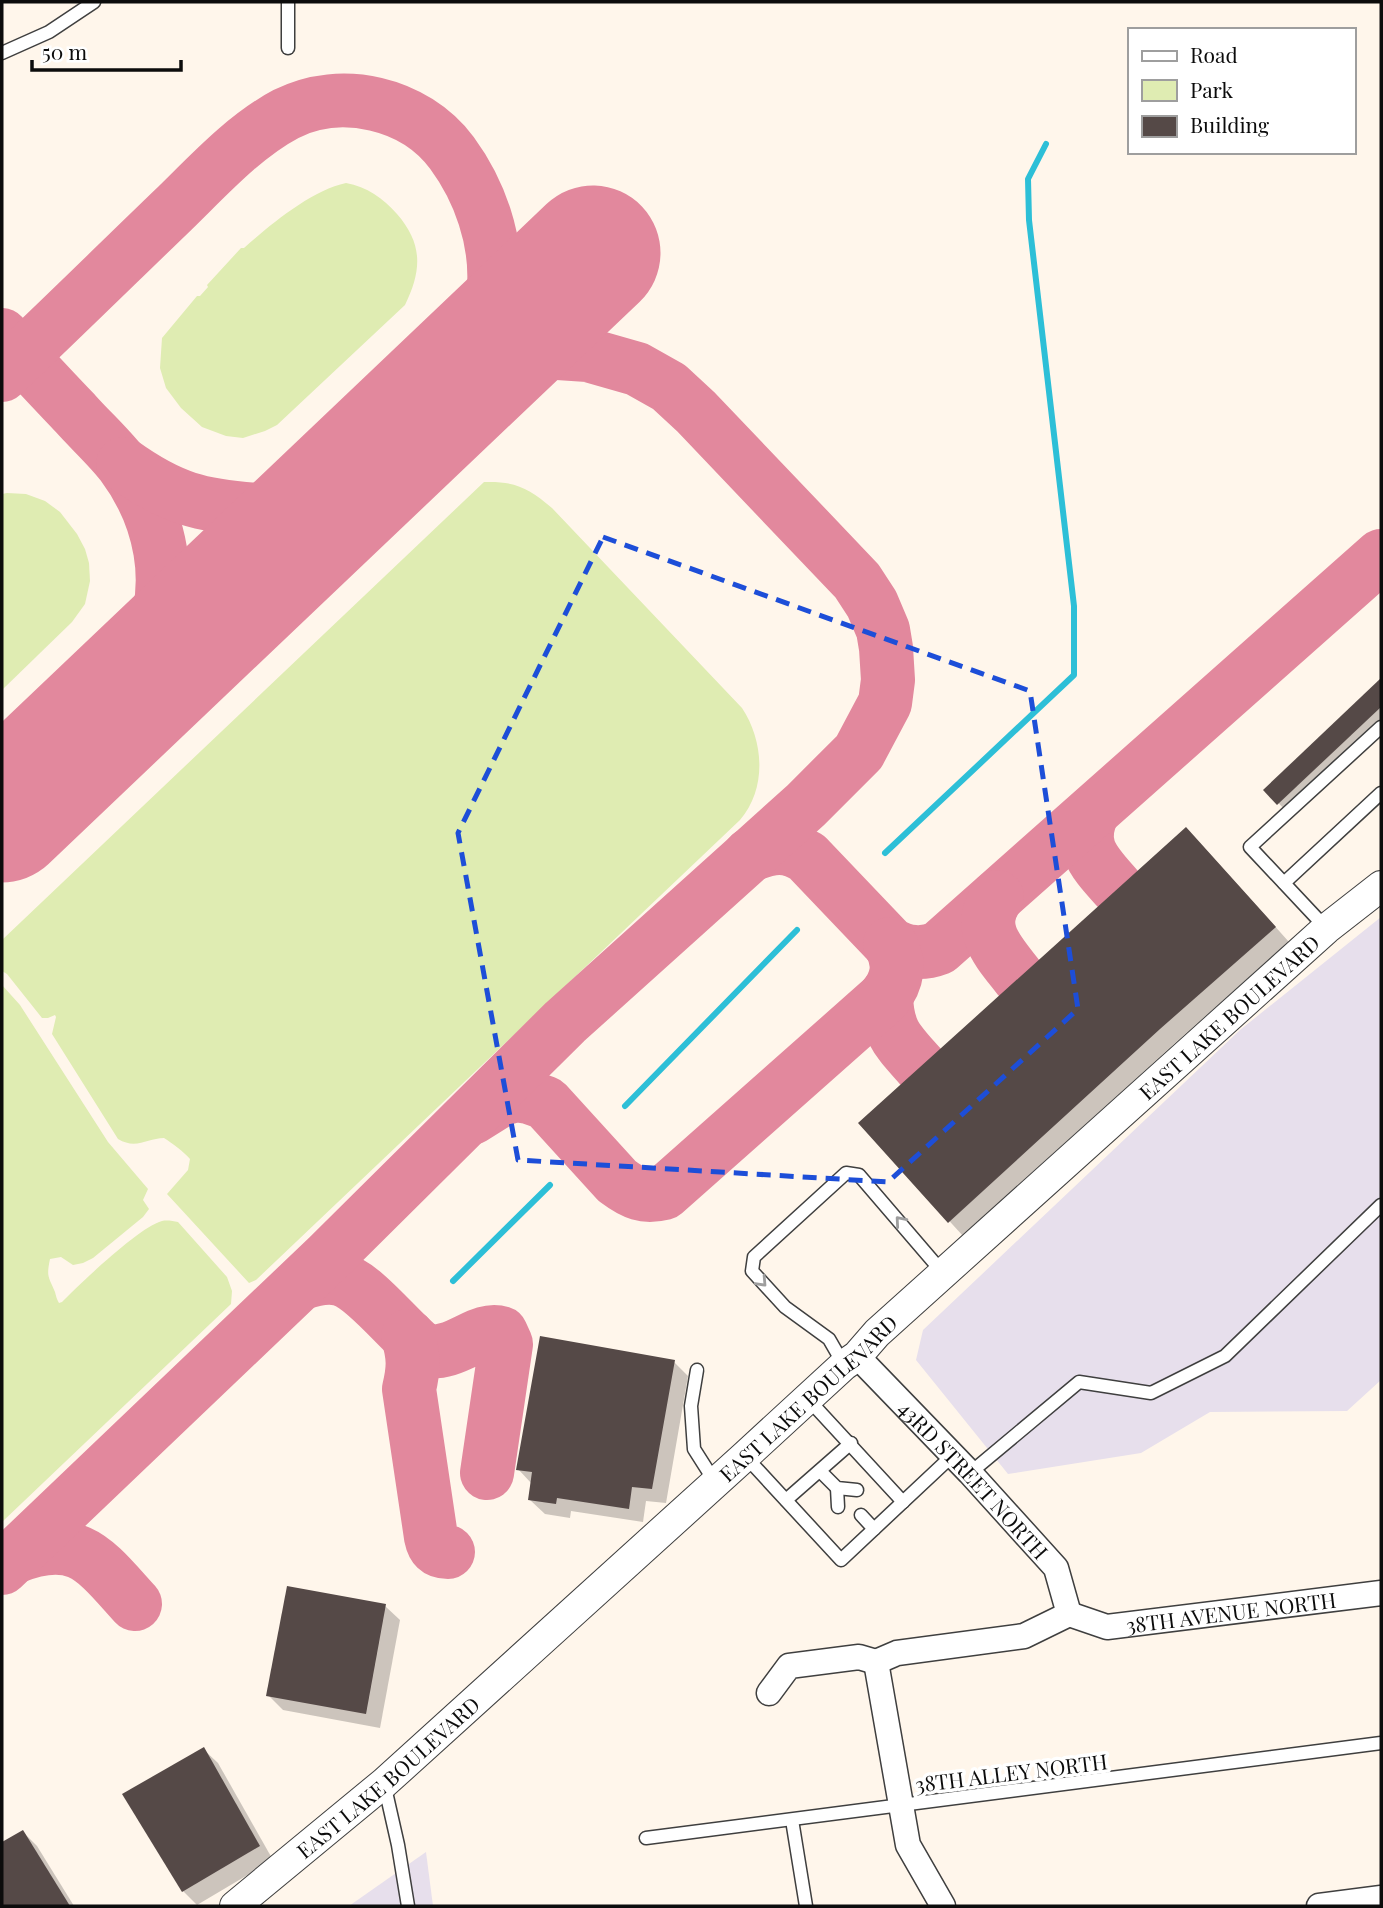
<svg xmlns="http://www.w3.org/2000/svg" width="1383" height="1908" viewBox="0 0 1383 1908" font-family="'Playfair Display',serif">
  <rect width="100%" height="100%" fill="#fff6eb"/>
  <!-- industrial -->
  <g fill="#e7dfec">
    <polygon points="1381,917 1381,1380 1347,1411 1210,1412 1141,1453 1008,1474 916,1360 923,1330 1240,1030"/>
    <polygon points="426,1852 433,1906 349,1906"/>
  </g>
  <!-- green -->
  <g fill="#dfecb2">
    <path d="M346 183C367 187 383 198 397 214 423 244 422 270 405 305L277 425 265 431 243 438 226 436 202 427 181 408 166 388 160 368 162 338 197 296H200L208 287 207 285 241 248H244C271 224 312 190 346 183Z"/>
    <path d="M484 482C515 481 529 488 552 508L742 708C764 741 767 789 740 820L256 1280 249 1283 167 1194 188 1170 190 1159C184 1152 172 1143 164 1138 148 1138 136 1150 118 1139L52 1034 56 1017 55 1015 48 1018H42L7 974 2 971V940Z"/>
    <polygon points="7,493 26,494 45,501 60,512 77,534 85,549 89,563 90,581 85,604 72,622 2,690 2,494"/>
    <path d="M2 985 20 1005 108 1142 148 1189 143 1200 149 1209 143 1217 93 1258 83 1263 73 1265 61 1257 50 1259C46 1278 49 1277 55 1292 56 1296 57 1300 59 1303L62 1302C80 1284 139 1227 162 1221 167 1220 173 1221 178 1222L227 1277 232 1291 231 1304 2 1522Z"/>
  </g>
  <!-- shadow -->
  <g fill="#0003">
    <polygon points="1381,681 1381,727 1289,814 1266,790"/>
    <polygon points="1200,843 1289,942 1175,1043 963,1236 860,1123"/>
    <polygon points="674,1362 688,1376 666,1503 646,1501 643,1522 571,1511 570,1518 545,1514 530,1500 532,1484 518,1469"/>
    <polygon points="385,1606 400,1620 380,1728 283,1710 268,1695"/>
    <polygon points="203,1749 218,1763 273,1860 197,1905 183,1891"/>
    <polygon points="23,1832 37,1846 74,1906 2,1906 2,1844"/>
  </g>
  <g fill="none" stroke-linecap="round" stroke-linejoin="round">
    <!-- stream -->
    <g stroke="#2dbfd7" stroke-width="6">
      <polyline points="885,853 1074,675 1074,606 1029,220 1028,179 1046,144"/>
      <polyline points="625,1106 797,930"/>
      <polyline points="453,1281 550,1185"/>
    </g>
    <!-- taxiway -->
    <g stroke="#e2889d" stroke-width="54">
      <path d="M2 335C26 361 50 387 75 413 90 430 108 446 122 464 161 516 176 584 149 645 138 672 121 694 104 717"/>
      <path d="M2 375C59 321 116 265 173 210 207 177 244 136 286 114 341 86 415 103 452 153 480 191 497 240 494 287 491 313 483 339 476 364"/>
      <path d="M123 464C172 499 201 506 260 510 281 512 301 514 321 512"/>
      <path d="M1093 812C1076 846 1096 864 1117 888"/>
      <path d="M750 855C773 847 785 844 807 857L890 944C906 953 921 955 939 948L1381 556"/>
      <path d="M997 897C975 929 999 952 1019 978"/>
      <path d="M886 995C887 1032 897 1040 920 1066"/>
      <path d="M472 1118 502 1099 516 1095 529 1097 546 1103 617 1181C633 1193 644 1198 664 1193L884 998C898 981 901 963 890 944"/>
      <path d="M302 1283C314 1279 328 1276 340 1279 365 1285 401 1334 425 1351 456 1356 479 1326 501 1333L506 1344 487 1473"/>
      <path d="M408 1336C414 1357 414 1368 409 1389L431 1537C433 1547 437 1552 448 1552"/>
      <path d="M14 1557C78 1532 95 1560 135 1604"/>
      <polyline points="2,1568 328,1257 565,1022 806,805 859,752 885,703 888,680 886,648 883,630 872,604 857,581 696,412 669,387 637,369 588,355 528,351 482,359"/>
    </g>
    <!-- runway -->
    <polyline stroke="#e2889d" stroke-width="135" points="2,815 593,253"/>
  </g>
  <!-- building -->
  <g fill="#554947">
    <polygon points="1381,678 1381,707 1277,805 1263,790"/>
    <polygon points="1186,827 1276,927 1160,1029 948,1223 858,1123"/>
    <polygon points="540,1336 675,1360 652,1489 632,1487 629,1509 557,1498 556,1504 528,1500 532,1472 516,1470"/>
    <polygon points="287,1586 386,1604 366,1714 266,1696"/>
    <polygon points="204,1747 260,1846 182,1892 122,1794"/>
    <polygon points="23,1830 70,1906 2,1906 2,1842"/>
  </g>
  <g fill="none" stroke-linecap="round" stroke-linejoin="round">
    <!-- service casing -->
    <g stroke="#3f3f3f" stroke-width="15">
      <g id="service">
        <polyline points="288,48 288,2"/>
        <polyline points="2,53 49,32 94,2"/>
        <polyline points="1284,883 1381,793"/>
        <polyline points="1326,928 1250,847 1381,727"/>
        <polyline points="844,1365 829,1339 785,1307 752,1271 754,1257 846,1173 859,1175 943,1273"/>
        <polyline points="697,1370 691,1406 694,1449 715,1482"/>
        <polyline points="808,1399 903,1502"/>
        <polyline points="746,1457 841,1560 953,1455"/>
        <polyline points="820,1471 837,1488 857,1490"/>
        <polyline points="970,1473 1079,1382 1151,1393 1225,1356 1381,1205"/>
        <polyline points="837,1488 838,1507"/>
        <polyline points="786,1500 851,1443"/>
        <polyline points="861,1515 874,1529"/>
        <polyline points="384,1783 398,1845 408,1906"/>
        <polyline points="792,1820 806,1906"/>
        <polyline points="646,1838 1381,1743"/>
      </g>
    </g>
    <!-- minor casing -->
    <g stroke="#3f3f3f" stroke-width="27">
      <g id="minor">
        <path id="s1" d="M857 1356 970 1473 1056 1568 1069 1614"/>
        <polyline points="876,1662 908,1845 943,1906"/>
        <path id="s2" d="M769 1693 789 1666 859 1657 876 1662 897 1653 1024 1636 1069 1614 1107 1627 1381 1593"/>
        <polyline points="1319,1906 1381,1898"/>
      </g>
    </g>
    <!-- tertiary casing -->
    <g stroke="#3f3f3f" stroke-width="32">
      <g id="tertiary">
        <path id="s3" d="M235 1906 384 1783 745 1456 844 1365 857 1356 877 1333 1326 929 1381 886"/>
      </g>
    </g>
    <!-- service -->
    <use href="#service" stroke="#fff" stroke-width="12"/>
    <!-- minor -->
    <use href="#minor" stroke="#fff" stroke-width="24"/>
    <!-- tertiary -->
    <use href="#tertiary" stroke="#fff" stroke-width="30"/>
  </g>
  <!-- one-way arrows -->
  <defs><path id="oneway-chevron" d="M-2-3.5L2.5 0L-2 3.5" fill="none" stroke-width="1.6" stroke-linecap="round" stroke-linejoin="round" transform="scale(1.75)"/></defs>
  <g stroke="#9e9e9e">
    <use href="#oneway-chevron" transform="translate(900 1221) rotate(-131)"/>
    <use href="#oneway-chevron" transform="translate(762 1282) rotate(47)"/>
  </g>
  <!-- marked area -->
  <path fill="none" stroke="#1d4ed8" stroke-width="5" stroke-dasharray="14 9" stroke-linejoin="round" d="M603 537 1030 691 1078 1009 888 1182 518 1160 458 833Z"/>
  <g text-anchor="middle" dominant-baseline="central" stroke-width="7" stroke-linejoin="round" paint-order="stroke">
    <!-- street labels -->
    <g font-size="21" fill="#0c0c0c" stroke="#fff">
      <text stroke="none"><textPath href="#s3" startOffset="1334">EAST LAKE BOULEVARD</textPath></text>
      <text stroke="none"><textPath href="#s3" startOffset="766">EAST LAKE BOULEVARD</textPath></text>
      <text stroke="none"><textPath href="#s1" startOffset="170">43RD STREET NORTH</textPath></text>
      <text stroke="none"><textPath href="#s2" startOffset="488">38TH AVENUE NORTH</textPath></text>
      <text transform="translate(1011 1772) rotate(-7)">38TH ALLEY NORTH</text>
      <text stroke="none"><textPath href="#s3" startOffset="200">EAST LAKE BOULEVARD</textPath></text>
    </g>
  </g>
  <!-- border -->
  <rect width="1383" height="1908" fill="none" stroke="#0c0c0c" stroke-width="7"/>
  <!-- legend -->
  <rect x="1128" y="28" width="228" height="126" fill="#ffffff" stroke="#9e9e9e" stroke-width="2"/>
  <rect x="1142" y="51" width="35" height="10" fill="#ffffff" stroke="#9e9e9e" stroke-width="2"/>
  <text x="1190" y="63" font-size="21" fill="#0c0c0c">Road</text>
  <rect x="1142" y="80" width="35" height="21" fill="#dfecb2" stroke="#9e9e9e" stroke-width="2"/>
  <text x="1190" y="98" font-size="21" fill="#0c0c0c">Park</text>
  <rect x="1142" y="116" width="35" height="21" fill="#554947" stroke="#9e9e9e" stroke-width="2"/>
  <text x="1190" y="133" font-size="21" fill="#0c0c0c">Building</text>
  <!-- scale -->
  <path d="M32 60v10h149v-10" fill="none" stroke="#0c0c0c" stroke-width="3.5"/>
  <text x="42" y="60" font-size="21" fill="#0c0c0c" stroke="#ffffff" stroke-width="5" paint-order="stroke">50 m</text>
</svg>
